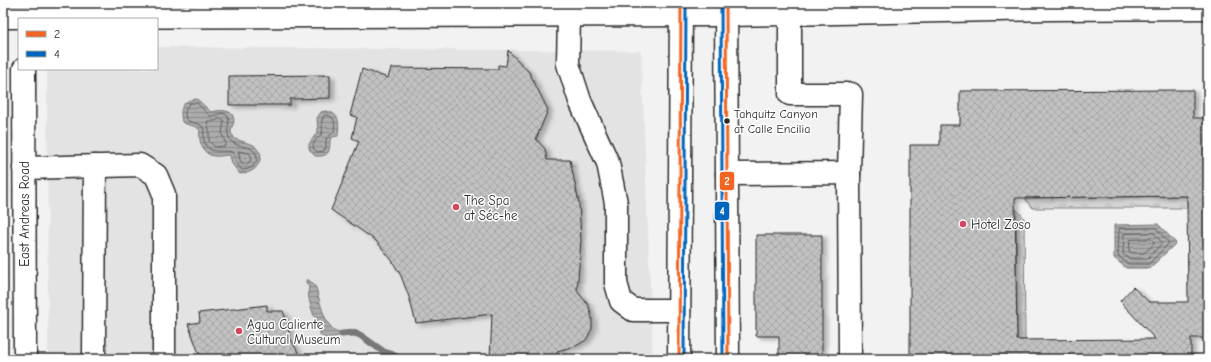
<svg xmlns="http://www.w3.org/2000/svg" width="1211" height="362" viewBox="0 0 1211 362" font-family="'Comic Neue',sans-serif">
  <defs>
    <pattern id="grass-tufts" width="24" height="20" patternUnits="userSpaceOnUse"><rect width="24" height="20" fill="#d5d5d5"/><path d="M3 7l-1-3M5 7V3M7 7l1-3M15 17l-1-3M17 17v-4M19 17l1-3" fill="none" stroke="#b7b7b7"/></pattern>
    <pattern id="water-rules" width="6" height="5" patternUnits="userSpaceOnUse"><rect width="6" height="5" fill="#ababab"/><path d="M0 2.5h6" fill="none" stroke="#8b8b8b"/></pattern>
    <pattern id="building-cross-hatch" width="8" height="8" patternUnits="userSpaceOnUse"><rect width="8" height="8" fill="#c1c1c1"/><path d="M0 0l8 8M0 8l8-8" fill="none" stroke="#a6a6a6"/></pattern>
    <filter id="shadow"><feDropShadow dx="4.5" dy="2.5" stdDeviation="2" flood-color="#0004"/></filter>
  </defs>
  <rect width="100%" height="100%" fill="#f2f2f2"/>
  <filter id="ink" filterUnits="userSpaceOnUse"><feTurbulence type="fractalNoise" baseFrequency=".025" numOctaves="2"/><feDisplacementMap in="SourceGraphic" scale="8" xChannelSelector="R" yChannelSelector="G"/><feConvolveMatrix kernelMatrix="1 2 1 2 8 2 1 2 1" color-interpolation-filters="sRGB"/></filter>
  <g filter="url(#ink)">
    <!-- built -->
    <polygon fill="#e3e3e3" points="157,47 641,51 653,359 48,359 47,69 157,69"/>
    <!-- grass -->
    <g fill="url(#grass-tufts)" stroke="#808080">
      <polygon points="1187,196 1187,208 1033,208 1026,200 1026,198"/>
      <polygon points="1016,209 1024,218 1025,340 1017,340"/>
    </g>
    <!-- water -->
    <g fill="url(#water-rules)" stroke="#787878">
      <path d="M197 99 211 112C219 110 234 108 234 121 233 125 231 129 231 133L235 139 254 145 261 154C260 167 253 173 240 174L232 164 230 155C225 155 218 157 214 156 202 155 198 139 200 130 196 125 188 126 182 122 179 108 182 100 197 99Z"/>
      <path d="M326 111C341 114 339 123 338 136L333 137 330 140C330 153 328 157 315 156L309 149V144L318 131 317 118 321 112Z"/>
      <polygon points="1158,224 1176,243 1150,268 1126,268 1114,258 1114,225"/>
      <path d="M306 280H309C311 283 315 285 316 288 320 300 325 332 341 332L342 335 327 339 320 335V328H319C314 316 306 298 309 286L306 284Z"/>
    </g>
    <g fill="none" stroke-linecap="round" stroke-linejoin="round">
      <!-- shore -->
      <g stroke="#5e5e5e" stroke-width="1">
        <path d="M190 103H197L210 116C215 116 220 112 225 114 233 118 225 131 229 137 229 138 231 141 232 142 239 148 256 145 257 157 257 161 256 164 253 166 250 169 246 170 242 170 234 162 237 158 232 152 221 149 208 156 204 140 203 136 205 132 203 127 198 122 191 124 186 119 184 114 185 107 190 103Z"/>
        <path d="M327 115C336 117 335 124 334 132L326 139V147L324 151 317 152 313 148C313 140 319 139 322 133 324 127 319 122 324 116Z"/>
        <polygon points="220,119 224,120 222,134 226,144 225,146 215,147 209,141 209,129 207,122 208,121 214,121"/>
        <polygon points="239,151 249,153 252,157 250,161 246,165 243,164 240,160"/>
        <polygon points="1156,228 1169,243 1149,264 1128,264 1118,256 1119,229"/>
        <polygon points="1154,233 1162,243 1147,259 1130,259 1123,254 1124,234"/>
        <polygon points="1151,239 1154,242 1154,244 1144,253 1132,253 1129,251 1130,240"/>
      </g>
      <!-- stream -->
      <polyline stroke="#787878" stroke-width="7" points="342,334 354,333 360,335 384,352 391,354 400,359"/>
    </g>
    <!-- building -->
    <g fill="url(#building-cross-hatch)" stroke="#2b2b2b" fill-rule="evenodd" filter="url(#shadow)">
      <polygon points="508,50 529,72 548,110 536,139 545,149 547,160 570,160 579,203 581,241 577,291 589,306 592,318 592,329 586,340 576,346 557,351 557,359 490,359 492,314 416,323 409,297 401,276 391,259 376,241 362,231 331,210 359,141 352,138 357,117 350,115 362,69 388,78 391,68 498,69 498,65 506,66"/>
      <polygon points="330,75 330,98 290,99 290,105 229,105 229,76"/>
      <path d="M1193 90V118H1208V338H1191V359H910V145H940V125H960V91ZM1187 196 1188 302H1149L1133 287 1120 301 1155 339 1017 340 1015 198Z"/>
      <polygon points="756,235 822,235 822,359 779,359 779,336 756,336"/>
      <polygon points="267,305 267,311 283,311 286,319 290,338 302,359 201,359 188,324 200,322 199,313"/>
    </g>
    <g fill="none" stroke-linecap="round" stroke-linejoin="round">
      <!-- minor casing -->
      <g stroke="#2b2b2b" stroke-width="25">
        <g id="minor">
          <polyline points="790,14 790,94 851,94 849,173"/>
          <polyline points="569,15 568,64 580,101 608,163 616,203 616,283 621,301 633,310 679,310"/>
          <polyline points="3,17 726,15 1050,9 1208,8"/>
          <polyline points="24,69 25,359"/>
          <polyline points="24,168 140,165 156,175 164,194 164,359"/>
          <polyline points="727,174 849,173 850,359"/>
          <polyline points="94,359 95,166"/>
        </g>
      </g>
      <!-- major casing -->
      <g stroke="#2b2b2b" stroke-width="25">
        <g id="major">
          <polyline points="726,3 728,359"/>
          <polyline points="679,359 681,3"/>
        </g>
      </g>
      <!-- minor -->
      <use href="#minor" stroke="#fff" stroke-width="22"/>
      <!-- major -->
      <use href="#major" stroke="#fff" stroke-width="22"/>
      <!-- bus-1 casing -->
      <g stroke="#fff" stroke-width="6">
        <g id="bus-1">
          <polyline points="726,3 728,359"/>
          <polyline points="679,359 681,3"/>
        </g>
      </g>
      <!-- bus-2 casing -->
      <g stroke="#fff" stroke-width="6">
        <g id="bus-2">
          <polyline points="721,3 723,359"/>
          <polyline points="684,359 686,3"/>
        </g>
      </g>
      <!-- bus-1 -->
      <use href="#bus-1" stroke="#f26522" stroke-width="3"/>
      <!-- bus-2 -->
      <use href="#bus-2" stroke="#0065bd" stroke-width="3"/>
    </g>
  </g>
  <!-- markers -->
  <circle fill="#2b2b2b" stroke="#fff" stroke-width="1.5" cx="727" cy="121" r="3.5"/>
  <g fill="#d1495b" stroke="#fff" stroke-width="1.5">
    <circle cx="456" cy="207" r="4"/>
    <circle cx="963" cy="224" r="4"/>
    <circle cx="239" cy="331" r="4"/>
  </g>
  <g text-anchor="middle" dominant-baseline="central" stroke-width="3" stroke-linejoin="round" paint-order="stroke">
    <!-- bus labels -->
    <g font-size="12" fill="#2b2b2b" stroke="#fff" text-anchor="start">
      <text x="734" y="114">Tahquitz Canyon<tspan x="734" dy="15">at Calle Encilia</tspan></text>
    </g>
    <!-- poi labels -->
    <g font-size="13" fill="#2b2b2b" stroke="#fff" text-anchor="start">
      <text x="464" y="200">The Spa<tspan x="464" dy="15">at Séc-he</tspan></text>
      <text x="971" y="224">Hotel Zoso</text>
      <text x="247" y="324">Agua Caliente<tspan x="247" dy="15">Cultural Museum</tspan></text>
    </g>
    <!-- street labels -->
    <g font-size="13" fill="#2b2b2b" stroke="#fff">
      <text transform="translate(24 214) rotate(-90)">East Andreas Road</text>
    </g>
  </g>
  <g stroke="#fff" stroke-width="1.5">
    <rect x="719" y="171" width="16" height="20" rx="4" fill="#f26522"/>
    <rect x="714" y="201" width="16" height="20" rx="4" fill="#0065bd"/>
  </g>
  <g font-size="11" text-anchor="middle" font-weight="bold" fill="#fff">
    <text x="727" y="185">2</text>
    <text x="722" y="215">4</text>
  </g>
  <!-- margin -->
  <rect width="1211" height="362" fill="none" stroke="#fff" stroke-width="16"/>
  <rect x="8" y="8" width="1195" height="346" fill="none" stroke="#2b2b2b" stroke-width="1.5" filter="url(#ink)"/>
  <!-- legend -->
  <rect x="18" y="18" width="140" height="52" fill="#ffffff" stroke="#aaaaaa"/>
  <rect x="26" y="31" width="20" height="6" fill="#f26522" stroke="#aaaaaa"/>
  <text x="54" y="38" font-size="12" fill="#2b2b2b">2</text>
  <rect x="26" y="51" width="20" height="6" fill="#0065bd" stroke="#aaaaaa"/>
  <text x="54" y="58" font-size="12" fill="#2b2b2b">4</text>
</svg>
